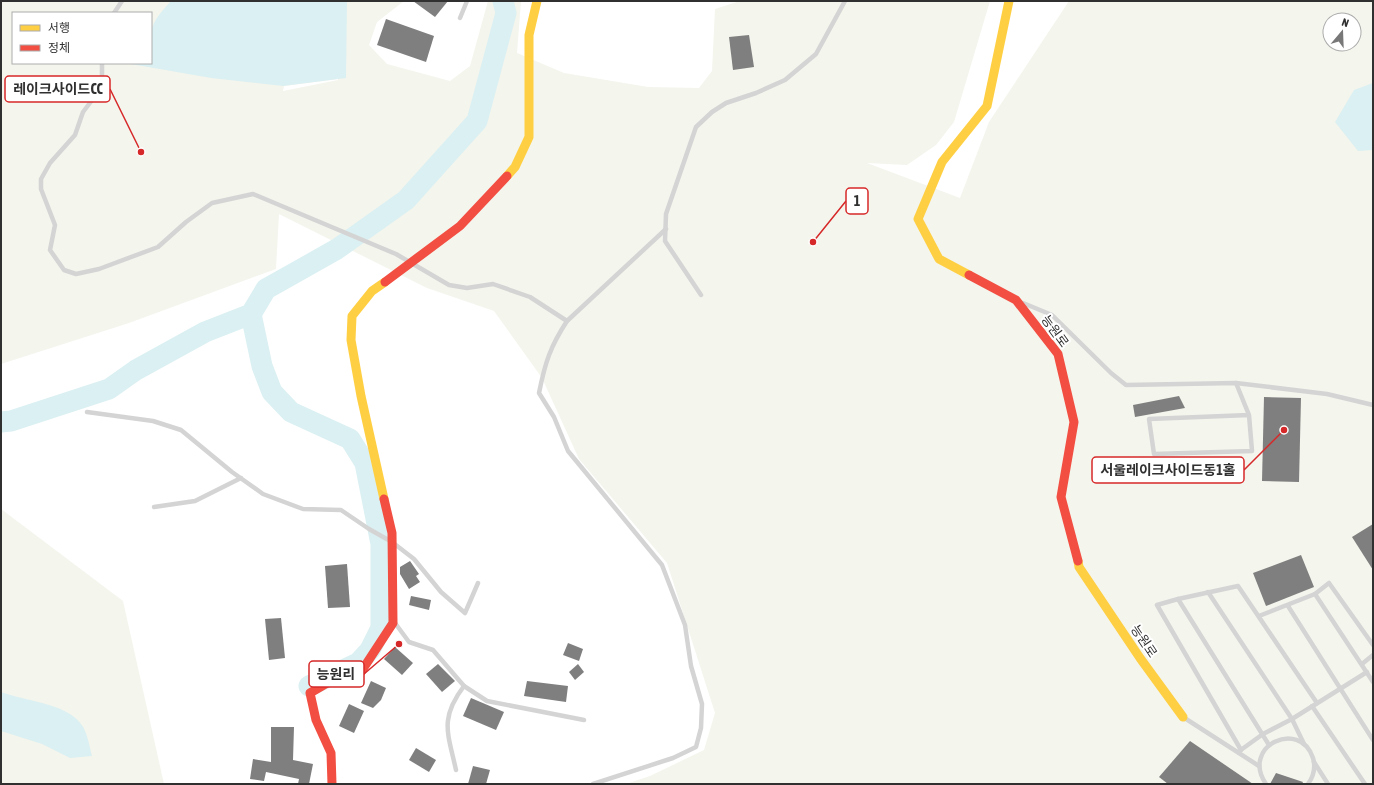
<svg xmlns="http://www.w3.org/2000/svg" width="1374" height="785" viewBox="0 0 1374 785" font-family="'Asap Condensed','Noto Sans KR',sans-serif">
  <rect width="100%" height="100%" fill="#fff"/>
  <!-- green -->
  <g fill="#f4f5ed" fill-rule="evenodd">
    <path d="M1 1H404L377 22 369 45 387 64 450 81 470 66 488 1H521L517 53 564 73 648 87 699 88 712 71 715 9 740 1H990L954 122 936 145 907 165 867 163 960 198 989 122 1069 1H1373V784H626L650 776 704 750 715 713 667 563 579 459 542 378 494 311 427 288 279 214 276 269 129 323 1 364ZM13 13H151V63H13ZM1330 20H1354V44H1330ZM338 79V80L283 91 284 86Z"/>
    <polygon points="1,509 123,601 164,784 1,784"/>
  </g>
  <!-- water -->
  <g fill="#dbf0f2">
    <path d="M171 1H347L346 78 283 86 211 78 131 64 151 63C151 29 147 27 171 1Z"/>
    <polygon points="1373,83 1373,150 1358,151 1335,122 1354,90"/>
    <path d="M1 692C24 701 66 703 81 724 88 733 89 746 92 756L70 758 42 744 1 731Z"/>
  </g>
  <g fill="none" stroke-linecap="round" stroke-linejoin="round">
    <!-- river -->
    <g stroke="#dbf0f2" stroke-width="21">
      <polyline points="251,314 262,366 272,392 291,412 350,439 365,463 381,544 381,628 370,650 358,663 309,686"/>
      <polyline points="1,422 11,421 109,389 136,370 205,332 251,314 266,289 337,249 406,200 477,121 506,13 503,1"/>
    </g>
  </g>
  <!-- building -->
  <g fill="#7f7f7f">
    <polygon points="413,1 448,1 435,17"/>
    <polygon points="386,19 434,36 426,62 377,45"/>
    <polygon points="749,35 754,67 733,70 729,37"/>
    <polygon points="1179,396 1185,408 1135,417 1133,405"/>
    <polygon points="1264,397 1301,398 1299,482 1262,481"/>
    <polygon points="1373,524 1373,570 1352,537"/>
    <polygon points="1301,555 1314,587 1266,606 1253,573"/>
    <polygon points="410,561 419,574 416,576 420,582 409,589 400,574 400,567"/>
    <polygon points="347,564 350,607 328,608 325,566"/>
    <polygon points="411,596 431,600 429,610 409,605"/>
    <polygon points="281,618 285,658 269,660 265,619"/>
    <polygon points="568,643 583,649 579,661 563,655"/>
    <polygon points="395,647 413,663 402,675 384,659"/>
    <polygon points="438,664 455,681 442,692 426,674"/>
    <polygon points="578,664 584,672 575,680 569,672"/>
    <polygon points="371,681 386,688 381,700 373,708 361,703"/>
    <polygon points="527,681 568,686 566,702 524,696"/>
    <polygon points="471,698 504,712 496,730 463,716"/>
    <polygon points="349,704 364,711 354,733 339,726"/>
    <polygon points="271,727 294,727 293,760 313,764 309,784 298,784 299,779 266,772 264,781 250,779 253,759 271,762"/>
    <polygon points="1190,741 1253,784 1168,784 1159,777"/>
    <polygon points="416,748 436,760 429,772 409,760"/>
    <polygon points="473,766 490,770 486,784 468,784"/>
    <polygon points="1276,773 1303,782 1302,784 1270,784"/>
  </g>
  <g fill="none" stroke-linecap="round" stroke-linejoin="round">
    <!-- lane -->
    <g stroke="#d4d4d4" stroke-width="4.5">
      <polyline points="114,13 122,1"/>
      <polyline points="460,18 467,1"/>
      <polyline points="102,63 102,87 83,112 75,135 50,163 41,179 41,189 55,225 50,250 64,270 76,274 99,269 158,247 186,222 212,203 253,194 396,254 449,285 467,288 493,284 530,297 567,321 666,229"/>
      <polyline points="701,295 665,241 666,214 696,127 712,112 726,103 756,93 785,80 816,54 845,1"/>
      <polyline points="1023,303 1052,315 1111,373 1126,385 1236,383 1327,394 1373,405"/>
      <path d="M567 321C550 347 545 363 539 393L554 417 568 451 662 565 685 625 691 666 702 704 701 728 696 747 673 758 593 784"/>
      <polyline points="1236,383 1249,415 1149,419 1154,454 1252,451 1249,415"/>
      <polyline points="87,412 153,421 181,430 232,472 263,494 303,509 341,510 369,529 392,542 414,559 441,592 465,613 478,583"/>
      <polyline points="154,507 195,501 241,478"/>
      <polyline points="1208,592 1292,719 1304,744"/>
      <polyline points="1315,594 1373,682"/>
      <polyline points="1178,599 1269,745"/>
      <polyline points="1288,606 1373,740"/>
      <polyline points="1259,616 1315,594 1329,583 1373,645"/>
      <polyline points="395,623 409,642 433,650 464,686 487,701 584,720"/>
      <polyline points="1362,664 1373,655"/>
      <polyline points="1312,706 1365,784"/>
      <polyline points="1183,717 1259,766"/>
      <polyline points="1241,750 1157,605 1178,599 1238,586 1317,703"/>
      <polyline points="1238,752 1263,734 1292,719 1367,672"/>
      <polyline points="1314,762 1328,784"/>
      <path d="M456 770C448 733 439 719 464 686"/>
      <path d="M1266 784C1240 746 1300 718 1313 758 1316 768 1313 777 1308 784"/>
    </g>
    <!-- slow -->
    <g stroke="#ffcf43" stroke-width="9">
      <polyline points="507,176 515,167 529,137 529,35 537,1"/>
      <polyline points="969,275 939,259 918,219 942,162 987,106 1009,1"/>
      <polyline points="384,499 361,396 351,340 352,316 372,291 385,282"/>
      <polyline points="1078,561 1079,567 1140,658 1183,717"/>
    </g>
    <!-- jam -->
    <g stroke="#f24e42" stroke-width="9">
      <polyline points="969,275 1016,300 1058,354 1074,422 1061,497 1078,561"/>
      <polyline points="385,282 460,226 507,176"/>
      <polyline points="332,784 331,753 316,720 310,693 327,683 359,675 393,623 392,533 384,499"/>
    </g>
  </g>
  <g text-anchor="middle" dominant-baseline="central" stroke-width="4" stroke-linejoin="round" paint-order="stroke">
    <!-- street labels -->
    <g font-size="13" fill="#303030" stroke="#fff">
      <text transform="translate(1055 331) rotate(54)">능원로</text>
      <text transform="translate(1144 641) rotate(56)">능원로</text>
    </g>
  </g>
  <!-- callouts -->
  <path fill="none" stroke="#d62828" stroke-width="1.5" d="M141 152L110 89M813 242L846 201M1284 430L1244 470M399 644L364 674"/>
  <g fill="#d62828" stroke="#fff" stroke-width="1.5">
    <circle cx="141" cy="152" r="4"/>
    <circle cx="813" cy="242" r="4"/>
    <circle cx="1284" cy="430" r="4"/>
    <circle cx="399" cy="644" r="4"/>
  </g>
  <g fill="#fff" stroke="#d62828" stroke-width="1.5">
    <rect x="5" y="76" width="105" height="26" rx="4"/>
    <rect x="846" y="188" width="22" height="26" rx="4"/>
    <rect x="1092" y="457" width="152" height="26" rx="4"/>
    <rect x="309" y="661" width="55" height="26" rx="4"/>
  </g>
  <g font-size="14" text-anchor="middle" font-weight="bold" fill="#303030">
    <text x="58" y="94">레이크사이드CC</text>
    <text x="857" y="206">1</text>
    <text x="1168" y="475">서울레이크사이드동1홀</text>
    <text x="336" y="679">능원리</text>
  </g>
  <!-- border -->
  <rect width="1374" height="785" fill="none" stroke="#303030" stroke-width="4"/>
  <!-- legend -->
  <rect x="12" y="12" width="140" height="52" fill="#ffffff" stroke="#acacac"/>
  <rect x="20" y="25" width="20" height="6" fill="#ffcf43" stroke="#acacac"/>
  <text x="48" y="32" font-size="12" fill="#303030">서행</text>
  <rect x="20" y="45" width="20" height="6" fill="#f24e42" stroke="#acacac"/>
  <text x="48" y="52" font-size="12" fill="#303030">정체</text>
  <!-- north arrow -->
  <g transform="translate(1342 32) rotate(19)"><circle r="19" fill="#ffffff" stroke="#acacac"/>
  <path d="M0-3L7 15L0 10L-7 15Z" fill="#787878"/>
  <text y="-6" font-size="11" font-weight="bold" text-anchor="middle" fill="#303030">N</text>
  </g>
</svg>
